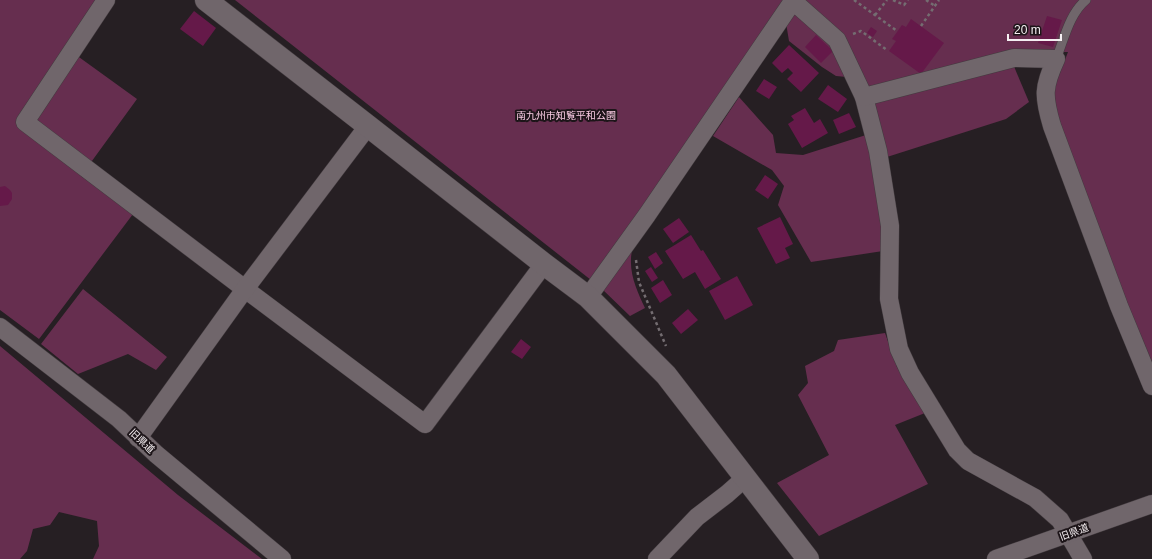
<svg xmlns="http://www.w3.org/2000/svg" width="1152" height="559" viewBox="0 0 1152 559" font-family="Arial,'Noto Sans JP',sans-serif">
  <rect width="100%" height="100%" fill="#261f23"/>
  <!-- green -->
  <g fill="#662e4f">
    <polygon points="0,0 96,0 65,47 137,99 81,176 133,214 39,339 0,310"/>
    <polygon points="235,0 1152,0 1152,369 1053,107 1054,88 1068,52 1014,52 879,87 865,86 847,77 836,76 822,67 789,41 786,23 591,280"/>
    <polygon points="1013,64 1029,102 1006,119 887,157 871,99"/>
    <polygon points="739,97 773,135 776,153 803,155 866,135 883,221 883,251 811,262 778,205 784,186 772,170 713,136"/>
    <path d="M634 240C633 247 631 253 631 259 630 276 638 293 645 308L630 316 601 288Z"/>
    <polygon points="83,289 167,357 156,370 128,354 78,374 41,344"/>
    <polygon points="885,333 897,367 925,413 895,425 928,484 819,536 777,483 829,455 798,395 808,383 805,366 834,351 838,340"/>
    <polygon points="0,346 178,495 262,559 93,559 99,546 97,521 59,512 50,525 33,529 27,551 20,559 0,559"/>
  </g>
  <!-- building -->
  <g fill="#651949">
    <polygon points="194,11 216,28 203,46 180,29"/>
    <polygon points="1047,16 1062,20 1053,47 1038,43"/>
    <polygon points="911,19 944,43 921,74 889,51 896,41 892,39 902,25 906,27"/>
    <polygon points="871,27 877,31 873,37 867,33"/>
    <polygon points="816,35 833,51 821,63 805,47"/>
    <polygon points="789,45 819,73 801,92 787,79 793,73 788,68 782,73 772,63"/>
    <polygon points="764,79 777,87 769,99 756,91"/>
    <polygon points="828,85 847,99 838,112 818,99"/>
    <polygon points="805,108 814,123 820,119 828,133 802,148 788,124 794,120 791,116"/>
    <polygon points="849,113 856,127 839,134 833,120"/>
    <polygon points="765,175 778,184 768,199 755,190"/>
    <polygon points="5,186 10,190 12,193 12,199 8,205 0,206 0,187"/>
    <polygon points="780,217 793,244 785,248 790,258 776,264 757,228"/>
    <polygon points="679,218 689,232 673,243 663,229"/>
    <polygon points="691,235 701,251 703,250 721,279 705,289 695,272 683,279 665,251"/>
    <polygon points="656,252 663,263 655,269 648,257"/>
    <polygon points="651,267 658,278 652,282 645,271"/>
    <polygon points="737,276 753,305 725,320 709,291"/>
    <polygon points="663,280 672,295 660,303 651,288"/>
    <polygon points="688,309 698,320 681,334 672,323"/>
    <polygon points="521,339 531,347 522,359 511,352"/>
  </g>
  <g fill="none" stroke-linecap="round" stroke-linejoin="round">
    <!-- lane casing -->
    <g stroke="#423b3f" stroke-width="10">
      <path id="lane" d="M1056 59C1064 40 1069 14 1086 0"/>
    </g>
    <!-- street casing -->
    <g stroke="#423b3f" stroke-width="19">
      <g id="street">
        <polyline points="106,0 25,122 245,289 425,424 544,264"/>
        <polyline points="864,97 878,151 890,226 889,299 899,349 910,373 957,450 968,461 1035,498 1060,520 1083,559"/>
        <path d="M588 297 647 215 793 1 837 40 864 97 1014 58 1056 59C1043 87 1043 96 1052 126L1119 306 1152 386"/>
        <polyline points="0,327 119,419 156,454 282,559"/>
        <polyline points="138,438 245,289 368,126"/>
        <polyline points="657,559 697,517 727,494 745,478"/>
        <polyline points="996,559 1152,504"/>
      </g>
    </g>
    <!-- secondary casing -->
    <g stroke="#423b3f" stroke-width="23">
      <polyline id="secondary" points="206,0 368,126 544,264 588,297 666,375 808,559"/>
    </g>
    <!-- path -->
    <g stroke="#746d71" stroke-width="2.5" stroke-dasharray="3 3" stroke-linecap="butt">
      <polyline points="854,0 897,31"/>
      <polyline points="893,0 904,5 908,0"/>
      <polyline points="926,0 935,6"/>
      <polyline points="875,15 887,0"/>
      <polyline points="921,26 939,0"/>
      <polyline points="853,34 861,31 887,50"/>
      <polyline points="636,260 639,282 666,346"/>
    </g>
    <!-- lane -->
    <use href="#lane" stroke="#70666b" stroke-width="9"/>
    <!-- street -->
    <use href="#street" stroke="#70666b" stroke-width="18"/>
    <!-- secondary -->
    <use href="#secondary" stroke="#70666b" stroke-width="22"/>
  </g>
  <g text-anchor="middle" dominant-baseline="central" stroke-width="4" stroke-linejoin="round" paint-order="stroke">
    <!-- park labels -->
    <g font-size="10" fill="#facce4" stroke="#1d1519">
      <text x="566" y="115">南九州市知覧平和公園</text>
    </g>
    <!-- street labels -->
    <g font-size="10" fill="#f5eff2" stroke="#1d1519">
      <text transform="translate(142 441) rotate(43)">旧県道</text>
      <text transform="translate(1074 532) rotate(-20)">旧県道</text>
    </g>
  </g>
  <!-- scale -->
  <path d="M1008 34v6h53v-6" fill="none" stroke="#f5eff2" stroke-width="2"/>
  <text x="1014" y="34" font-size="12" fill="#f5eff2" stroke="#1d1519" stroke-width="3" paint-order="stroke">20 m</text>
</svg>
